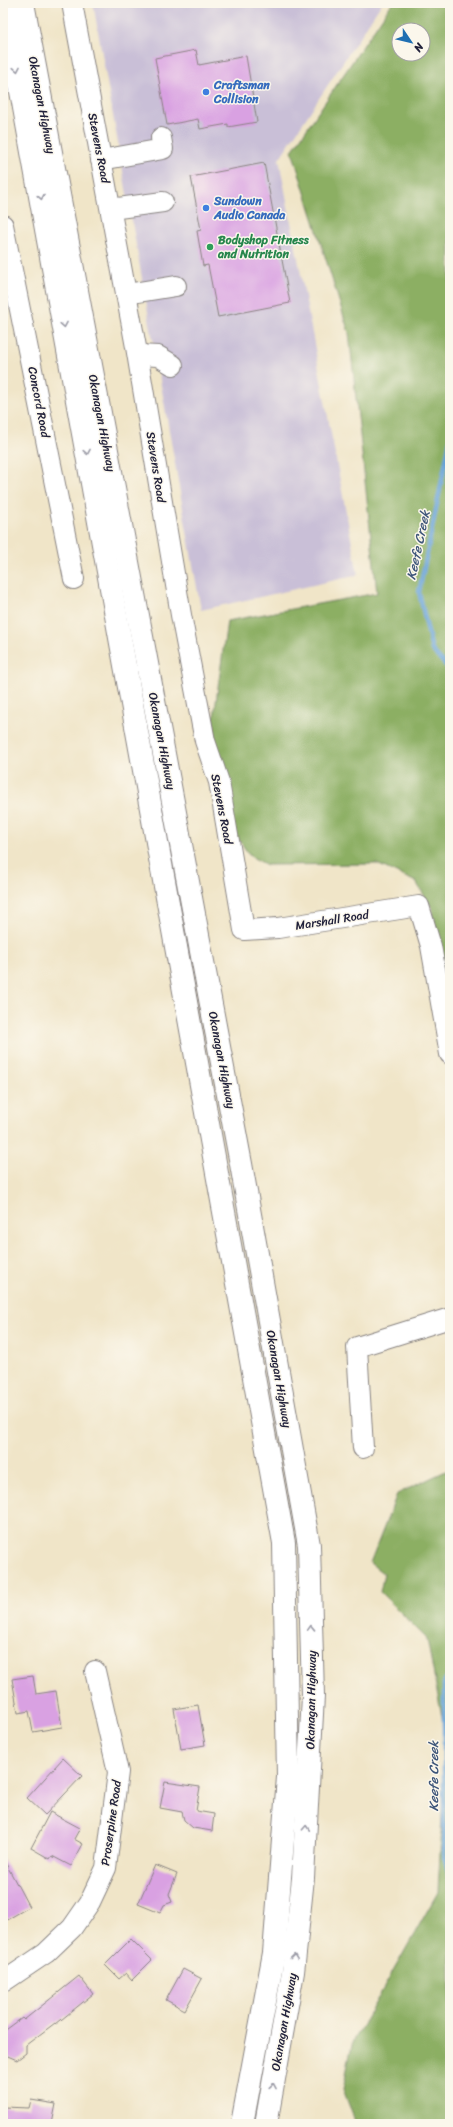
<svg xmlns="http://www.w3.org/2000/svg" width="453" height="2127" viewBox="0 0 453 2127" font-family="Sriracha,sans-serif">
  <rect width="100%" height="100%" fill="#fbf7ec"/>
  <filter id="ink" filterUnits="userSpaceOnUse"><feTurbulence type="fractalNoise" baseFrequency=".025" numOctaves="2"/><feDisplacementMap in="SourceGraphic" scale="8" xChannelSelector="R" yChannelSelector="G"/><feConvolveMatrix kernelMatrix="1 2 1 2 8 2 1 2 1" color-interpolation-filters="sRGB"/></filter>
  <filter id="wash" filterUnits="userSpaceOnUse"><feTurbulence type="fractalNoise" baseFrequency=".012" numOctaves="4" result="noise"/><feDisplacementMap in="SourceGraphic" scale="16" xChannelSelector="R" yChannelSelector="G"/><feGaussianBlur stdDeviation="0.9" result="paint"/><feColorMatrix in="noise" values="0 0 0 0 0 0 0 0 0 0 0 0 0 0 0 0 0 1.4 0 .05"/><feComposite in="paint" operator="in"/></filter>
  <g filter="url(#wash)">
    <rect width="100%" height="100%" fill="#f0e5c8"/>
    <!-- industrial -->
    <polygon fill="#c9bfd7" points="93,3 382,3 279,159 358,575 201,610"/>
    <!-- forest -->
    <g fill="#8caf63" stroke="#57684f" fill-rule="evenodd">
      <path d="M392 3H450V1067L433 959 432 908 416 882 377 864 267 865 250 856 219 811 214 717 227 621 377 593 349 333 292 151ZM399 30H423V54H399Z"/>
      <polygon points="450,1469 450,2124 356,2124 343,2089 352,2044 438,1892 446,1738 427,1639 380,1592 384,1574 370,1563 397,1494"/>
    </g>
    <g fill="none" stroke-linecap="round" stroke-linejoin="round">
      <!-- stream -->
      <g stroke="#68a3d8" stroke-width="4.5">
        <polyline points="450,441 419,592 432,650 450,670"/>
        <polyline points="450,1673 444,1682 444,1854 450,1881"/>
      </g>
    </g>
    <g id="blocks">
      <!-- building -->
      <g fill="#d9a1e2">
        <polygon points="196,50 199,65 246,56 257,122 228,127 228,124 200,129 198,119 167,125 155,58"/>
        <polygon points="264,163 290,303 218,317 208,265 203,266 197,231 201,230 191,177"/>
        <polygon points="33,1676 36,1694 56,1691 62,1727 33,1732 29,1711 18,1713 12,1679"/>
        <polygon points="198,1705 205,1745 181,1749 174,1709"/>
        <polygon points="63,1758 82,1776 45,1815 27,1798"/>
        <polygon points="165,1782 200,1787 196,1811 214,1814 212,1831 193,1828 184,1820 182,1812 160,1808"/>
        <polygon points="50,1812 80,1828 74,1839 83,1844 71,1866 52,1856 50,1859 31,1848"/>
        <polygon points="3,1858 29,1907 3,1922"/>
        <polygon points="155,1865 177,1874 169,1894 172,1902 164,1905 160,1913 138,1904"/>
        <polygon points="131,1939 152,1960 132,1980 126,1973 119,1979 105,1965"/>
        <polygon points="183,1969 202,1979 185,2010 166,2000"/>
        <polygon points="79,1976 93,1994 56,2024 55,2023 26,2045 26,2053 17,2060 3,2054 3,2032 22,2018 24,2020"/>
        <polygon points="31,2100 56,2104 52,2124 3,2123 3,2107 29,2108"/>
      </g>
    </g>
  </g>
  <g filter="url(#ink)">
    <use href="#blocks" fill-opacity="0" stroke="#898482" stroke-width="1"/>
    <g fill="none" stroke-linecap="round" stroke-linejoin="round">
      <!-- minor casing -->
      <g stroke="#898482" stroke-width="22">
        <g id="minor">
          <polyline points="72,3 136,347 181,615 205,741 219,782 244,930 278,928 419,906 431,946 450,1054"/>
          <polyline points="101,160 163,149 161,138"/>
          <polyline points="111,209 163,202"/>
          <polyline points="3,225 74,579"/>
          <polyline points="126,294 176,286"/>
          <polyline points="138,355 158,356 173,365"/>
          <polyline points="363,1448 357,1347 450,1318"/>
          <polyline points="3,1982 46,1953 72,1928 90,1902 106,1868 118,1772 95,1671"/>
        </g>
      </g>
      <!-- highway casing -->
      <g stroke="#898482" stroke-width="24">
        <g id="highway">
          <polyline points="5,3 284,1543 288,1777 274,1953 242,2124"/>
          <polyline points="23,3 241,1164 309,1545 313,1696 303,1878 293,1972 266,2124"/>
        </g>
      </g>
      <!-- minor -->
      <use href="#minor" stroke="#fff" stroke-width="20"/>
      <!-- highway -->
      <use href="#highway" stroke="#fff" stroke-width="22"/>
    </g>
    <!-- one-way arrows -->
    <defs><path id="oneway-chevron" d="M-2-3.5L2.5 0L-2 3.5" fill="none" stroke-width="1.6" stroke-linecap="round" stroke-linejoin="round"/></defs>
    <g stroke="#9c9ca7">
      <use href="#oneway-chevron" transform="translate(17 69) rotate(79)"/>
      <use href="#oneway-chevron" transform="translate(41 197) rotate(80)"/>
      <use href="#oneway-chevron" transform="translate(64 325) rotate(80)"/>
      <use href="#oneway-chevron" transform="translate(87 452) rotate(80)"/>
      <use href="#oneway-chevron" transform="translate(311 1628) rotate(-92)"/>
      <use href="#oneway-chevron" transform="translate(306 1828) rotate(-87)"/>
      <use href="#oneway-chevron" transform="translate(294 1957) rotate(-83)"/>
      <use href="#oneway-chevron" transform="translate(273 2086) rotate(-80)"/>
    </g>
  </g>
  <!-- markers -->
  <g fill="#3f7fe0" stroke="#fbf7ec" stroke-width="1.5">
    <circle cx="206" cy="92" r="4"/>
    <circle cx="206" cy="208" r="4"/>
  </g>
  <circle fill="#2e9e5b" stroke="#fbf7ec" stroke-width="1.5" cx="210" cy="247" r="4"/>
  <g text-anchor="middle" dominant-baseline="central" stroke-width="3" stroke-linejoin="round" paint-order="stroke">
    <!-- shop labels -->
    <g font-size="12" font-weight="bold" fill="#366cbe" stroke="#fbf7ec" text-anchor="start">
      <text x="214" y="85">Craftsman<tspan x="214" dy="14">Collision</tspan></text>
      <text x="214" y="201">Sundown<tspan x="214" dy="14">Audio Canada</tspan></text>
    </g>
    <!-- street labels -->
    <g font-size="12" fill="#22223b" stroke="#fbf7ec">
      <text transform="translate(42 105) rotate(79)">Okanagan Highway</text>
      <text transform="translate(99 148) rotate(79)">Stevens Road</text>
      <text transform="translate(39 402) rotate(79)">Concord Road</text>
      <text transform="translate(102 423) rotate(79)">Okanagan Highway</text>
      <text transform="translate(156 467) rotate(81)">Stevens Road</text>
      <text transform="translate(162 741) rotate(79)">Okanagan Highway</text>
      <text transform="translate(222 809) rotate(79)">Stevens Road</text>
      <text transform="translate(332 920) rotate(-9)">Marshall Road</text>
      <text transform="translate(222 1060) rotate(79)">Okanagan Highway</text>
      <text transform="translate(279 1379) rotate(80)">Okanagan Highway</text>
      <text transform="translate(311 1700) rotate(-89)">Okanagan Highway</text>
      <text transform="translate(111 1823) rotate(-82)">Proserpine Road</text>
      <text transform="translate(284 2022) rotate(-80)">Okanagan Highway</text>
    </g>
    <!-- leisure labels -->
    <g font-size="12" font-weight="bold" fill="#27864d" stroke="#fbf7ec" text-anchor="start">
      <text x="218" y="240">Bodyshop Fitness<tspan x="218" dy="14">and Nutrition</tspan></text>
    </g>
    <!-- water labels -->
    <g font-size="13" font-style="italic" fill="#3e567a" stroke="#fbf7ec">
      <text transform="translate(418 545) rotate(-78)">Keefe Creek</text>
      <text transform="translate(433 1776) rotate(-90)">Keefe Creek</text>
    </g>
  </g>
  <!-- margin -->
  <rect width="453" height="2127" fill="none" stroke="#fbf7ec" stroke-width="16"/>
  <!-- north arrow -->
  <g transform="translate(411 42) rotate(125)"><circle r="19" fill="#fbf7ec" stroke="#a4a2a5"/>
  <path d="M0-3L7 15L0 10L-7 15Z" fill="#1f6fb2"/>
  <text y="-6" font-size="11" font-weight="bold" text-anchor="middle" fill="#22223b">N</text>
  </g>
</svg>
